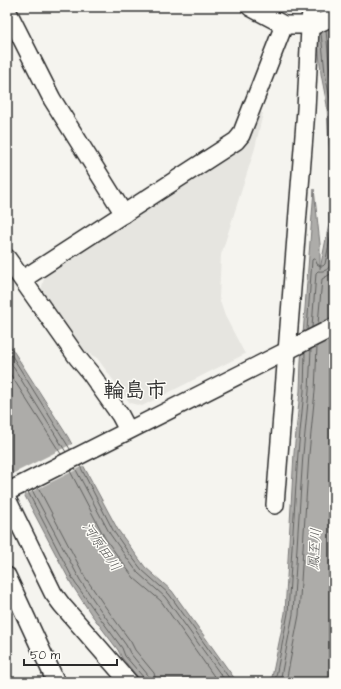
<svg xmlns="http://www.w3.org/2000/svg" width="341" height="689" viewBox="0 0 341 689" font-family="'Architects Daughter','Klee One',sans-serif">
  <rect width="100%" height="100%" fill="#f5f4ef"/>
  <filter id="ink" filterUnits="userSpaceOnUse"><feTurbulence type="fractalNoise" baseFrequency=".025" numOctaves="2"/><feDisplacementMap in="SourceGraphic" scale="8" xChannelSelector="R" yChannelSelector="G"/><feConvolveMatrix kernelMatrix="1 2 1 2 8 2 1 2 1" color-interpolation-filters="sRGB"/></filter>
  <g filter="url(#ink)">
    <!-- built -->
    <polygon fill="#e6e5e0" points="257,112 263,113 255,148 221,255 219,298 225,316 245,354 142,406 130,403 97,358 80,349 41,291 45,274 245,144"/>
    <!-- water -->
    <g fill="#adaca9" stroke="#797877">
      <polygon points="319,7 334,7 334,682 271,682 285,613 294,453 300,391 301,361 314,189 320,244 320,269 329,224 329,149 327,105 321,74 317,32"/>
      <polygon points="7,341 68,437 118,530 145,567 172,591 237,682 142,682 122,658 118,650 91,614 72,585 7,462"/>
    </g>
    <!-- pier -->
    <polygon fill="#f5f4ef" points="74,443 86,465 23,496 12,474"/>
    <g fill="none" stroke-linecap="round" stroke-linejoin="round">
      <!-- shore -->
      <g stroke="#5f5f5d" stroke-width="1">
        <polyline points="326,30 330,73 334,94"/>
        <polyline points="318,324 322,279 329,275 334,271"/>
        <path d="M312 327 316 273 318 271C333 273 332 258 334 247"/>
        <polyline points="307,330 312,260 313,259 315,259 317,264 320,266 323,266 325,264 333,224 333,149 331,105 325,73 321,33"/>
        <polyline points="7,348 70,449"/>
        <polyline points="7,357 66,452"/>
        <polyline points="7,369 61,454"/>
        <polyline points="80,466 114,532 128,552 142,570 169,594 232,682"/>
        <polyline points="75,468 110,534 124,554 138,573 165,597 226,682"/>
        <polyline points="70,471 105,538 119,558 134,578 161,601 218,682"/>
        <polyline points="38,487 85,577 104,605 131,642 135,650 154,673 155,677 156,682"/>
        <polyline points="32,490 80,580 99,608 126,645 130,653 148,675 150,682"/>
        <polyline points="28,492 75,583 95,611 122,648 125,656 144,678 145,682"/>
        <polyline points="275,682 288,613 293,531 298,453 304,391 305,352"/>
        <polyline points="280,682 293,614 298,531 303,454 309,391 311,349"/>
        <polyline points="286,682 299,615 304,532 309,454 315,391 317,346"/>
      </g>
      <!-- minor casing -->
      <g stroke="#2b2b2b" stroke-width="20">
        <g id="minor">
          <polyline points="250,7 284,25 315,25 334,16"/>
          <polyline points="7,10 52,99 124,214"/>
          <polyline points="7,258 77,357 91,374 120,415 128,430"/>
          <polyline points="23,279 236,141 241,135 284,25"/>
          <polyline points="7,492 334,327"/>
          <polyline points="7,499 53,593 62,605 129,682"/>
          <polyline points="275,505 306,110 311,7"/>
          <polyline points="7,576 56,682"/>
        </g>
      </g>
      <!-- minor -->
      <use href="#minor" stroke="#fdfcf7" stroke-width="17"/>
    </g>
  </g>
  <g text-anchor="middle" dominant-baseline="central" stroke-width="3" stroke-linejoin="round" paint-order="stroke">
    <!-- water labels -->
    <g font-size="14" font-style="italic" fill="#585857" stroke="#fdfcf7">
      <text transform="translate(101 547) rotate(55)">河原田川</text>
      <text transform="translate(315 549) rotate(-86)">鳳至川</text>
    </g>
    <!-- town labels -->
    <g font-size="21" font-weight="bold" fill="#2b2b2b" stroke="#fdfcf7">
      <text x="135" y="390">輪島市</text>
    </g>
  </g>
  <!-- margin -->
  <rect width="341" height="689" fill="none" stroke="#fdfcf7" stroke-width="24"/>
  <rect x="12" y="12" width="317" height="665" fill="none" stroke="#2b2b2b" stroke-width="1.5" filter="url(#ink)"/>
  <!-- scale -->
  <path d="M24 659v6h93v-6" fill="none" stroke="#2b2b2b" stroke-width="2"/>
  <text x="30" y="659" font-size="12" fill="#2b2b2b" stroke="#fdfcf7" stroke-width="3" paint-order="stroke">50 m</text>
</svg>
